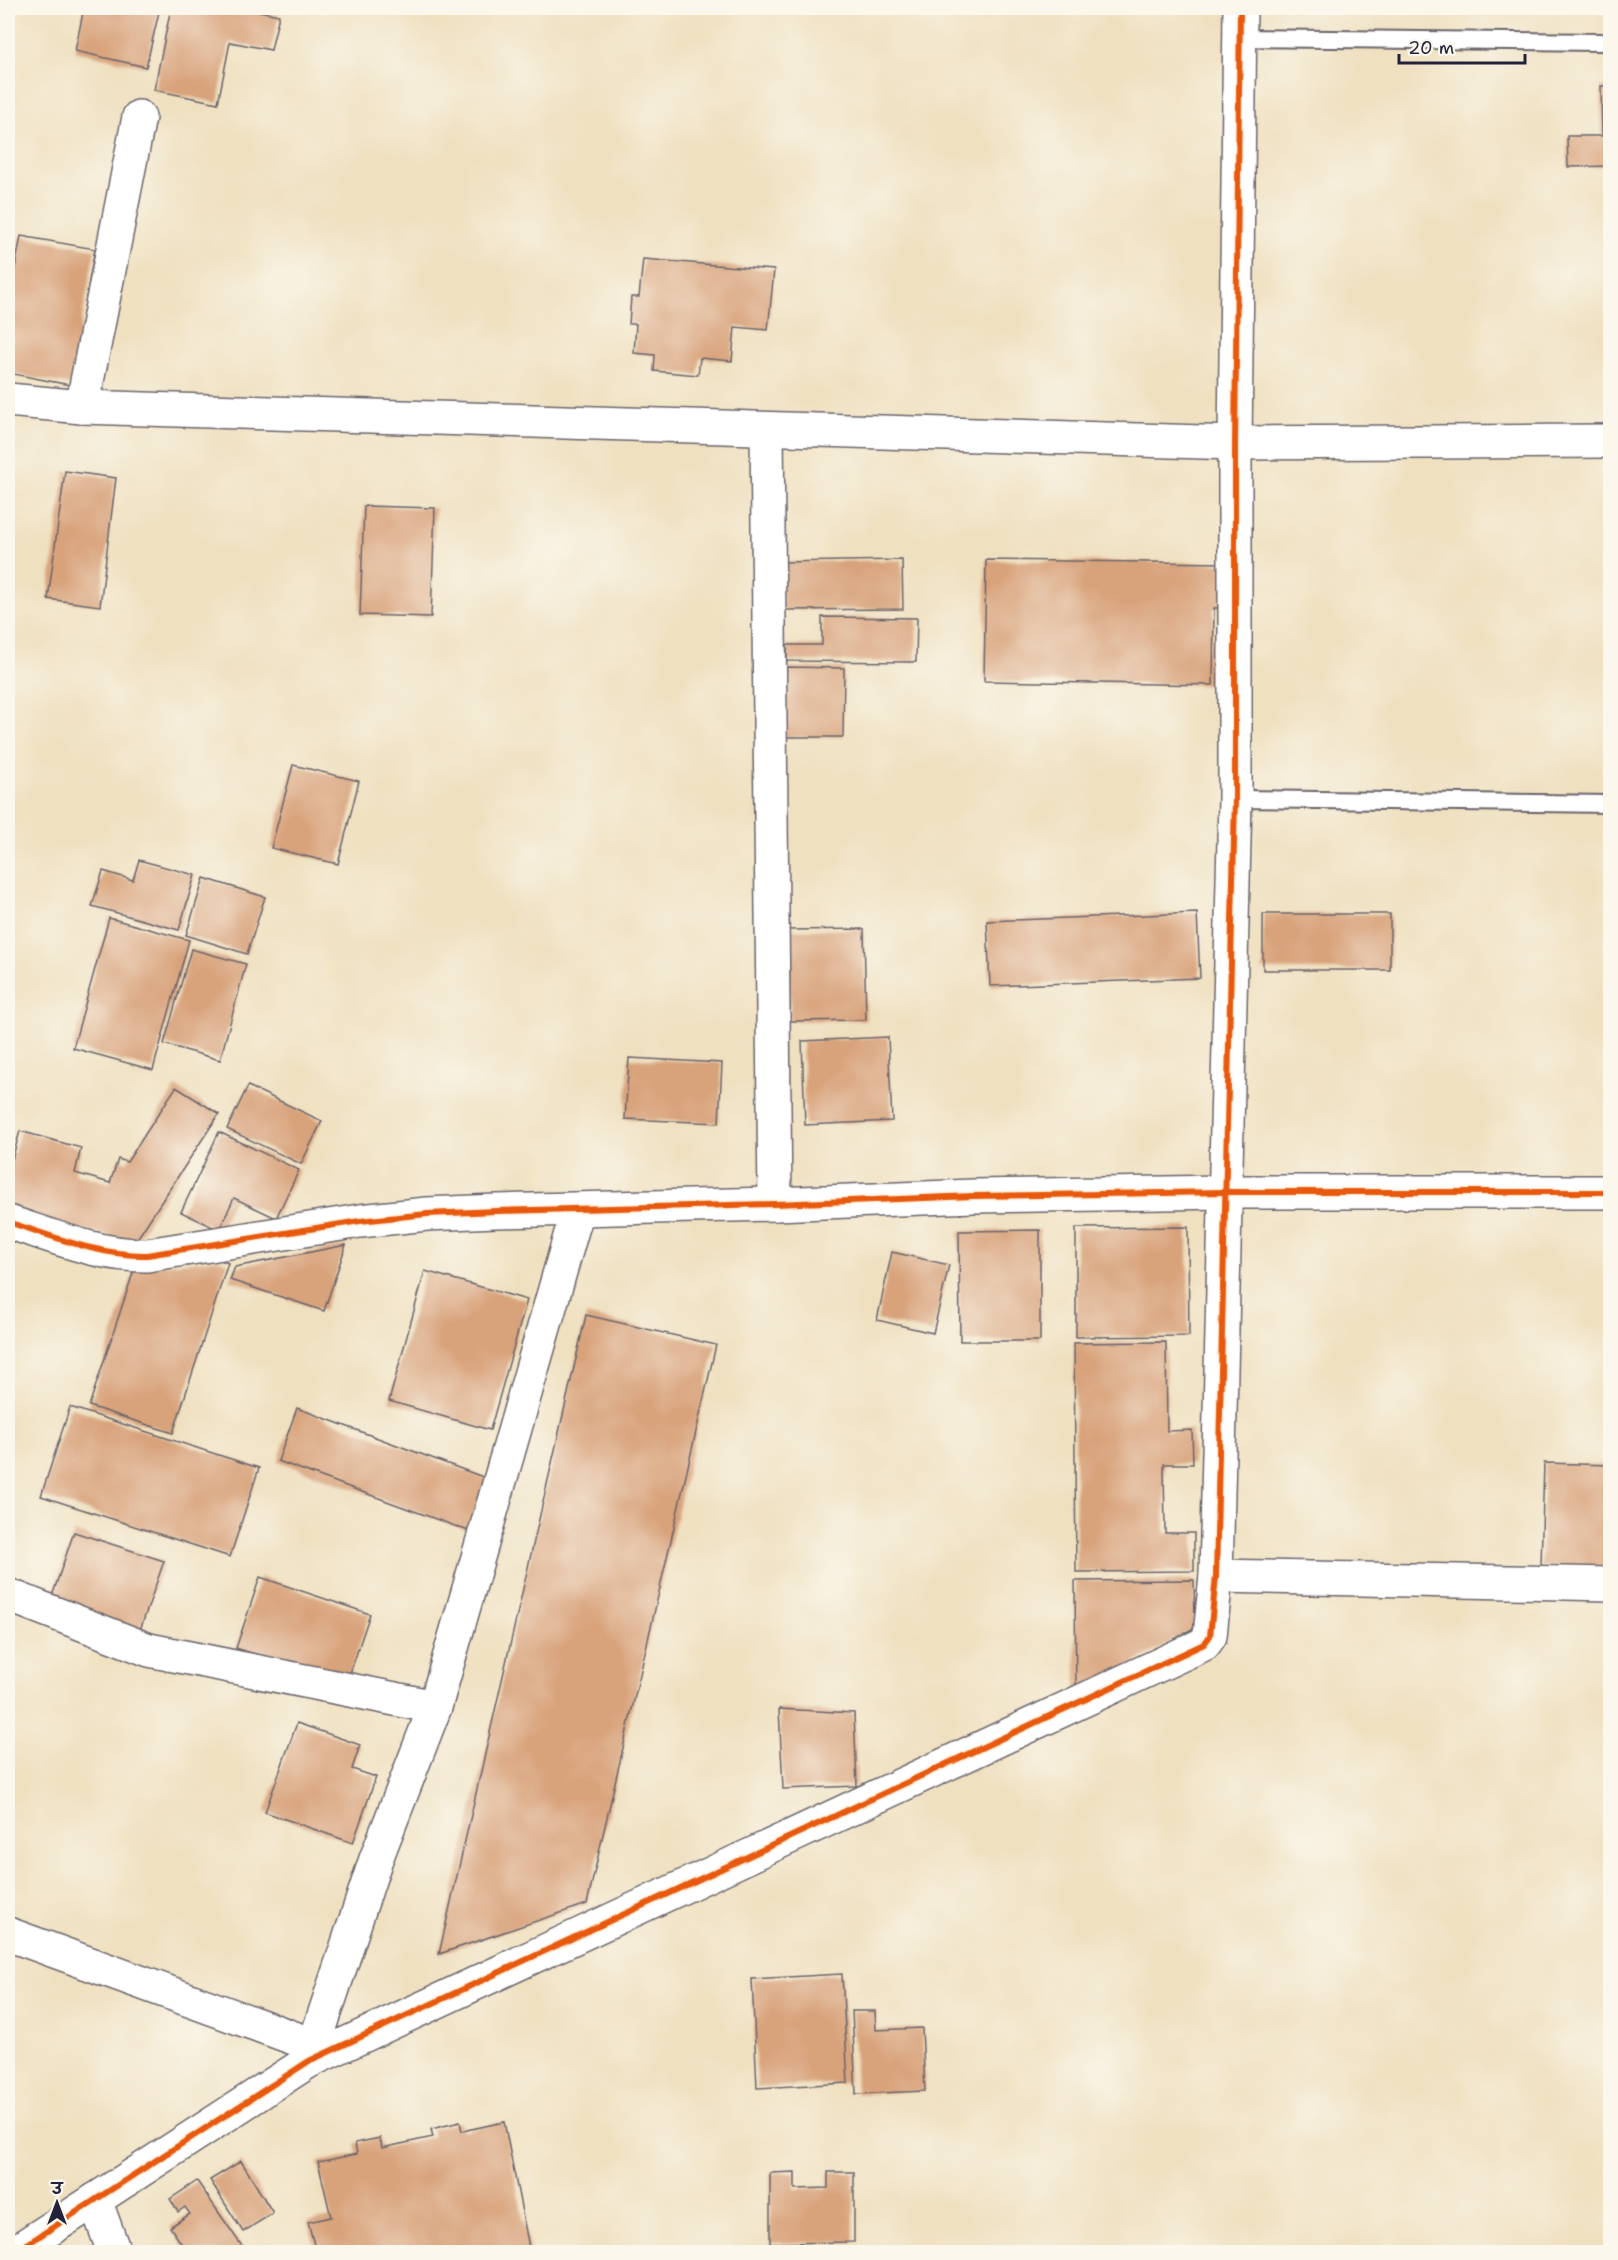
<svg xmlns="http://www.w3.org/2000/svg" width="1618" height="2260" viewBox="0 0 1618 2260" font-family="'Shantell Sans','Playpen Sans Deva',sans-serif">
  <rect width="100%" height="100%" fill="#fbf7ec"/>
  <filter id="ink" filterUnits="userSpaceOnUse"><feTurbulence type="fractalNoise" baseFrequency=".0167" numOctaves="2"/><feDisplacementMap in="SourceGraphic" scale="12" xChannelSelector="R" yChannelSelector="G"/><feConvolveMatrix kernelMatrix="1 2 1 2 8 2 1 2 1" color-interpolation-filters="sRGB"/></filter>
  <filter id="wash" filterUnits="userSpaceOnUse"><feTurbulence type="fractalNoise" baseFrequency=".008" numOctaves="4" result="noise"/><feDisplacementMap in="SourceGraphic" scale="24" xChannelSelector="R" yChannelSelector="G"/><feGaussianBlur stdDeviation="1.35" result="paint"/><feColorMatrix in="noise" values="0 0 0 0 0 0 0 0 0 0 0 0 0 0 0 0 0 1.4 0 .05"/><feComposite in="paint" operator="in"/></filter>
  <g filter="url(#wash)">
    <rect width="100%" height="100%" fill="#efe0c0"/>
    <g id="blocks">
      <!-- building -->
      <g fill="#d8a27a">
        <polygon points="84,8 160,8 146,67 75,51"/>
        <polygon points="171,8 243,8 279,15 271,50 230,42 218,103 154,90"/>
        <rect x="936" y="8" width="183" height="3"/>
        <polygon points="1601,86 1610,86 1610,166 1568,167 1567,136 1602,136"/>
        <polygon points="21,236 95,249 70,385 8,373 8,304"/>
        <polygon points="643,259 774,270 768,330 735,327 732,361 700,358 698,375 654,371 655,355 634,353 636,324 629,324 631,297 639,297"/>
        <polygon points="65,471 116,478 100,606 48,599"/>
        <polygon points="364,506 435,508 431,617 360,615"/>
        <polygon points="902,560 903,609 783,610 782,562"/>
        <polygon points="986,560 1224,563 1224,608 1214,608 1213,685 984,681"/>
        <polygon points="822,617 917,618 916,662 787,661 787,645 822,645"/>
        <polygon points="786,667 844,668 843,737 785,737"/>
        <polygon points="293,765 359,781 338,864 271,848"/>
        <polygon points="139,860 195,875 179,930 92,906 103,871 133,880"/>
        <polygon points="204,878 265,897 247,954 186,935"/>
        <polygon points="1197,913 1200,978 990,986 987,921"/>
        <rect x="1263" y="914" width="127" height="56"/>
        <polygon points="109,918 189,940 153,1070 73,1048"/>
        <polygon points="864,929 866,1020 790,1021 789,930"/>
        <polygon points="191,949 246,964 220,1060 164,1044"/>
        <polygon points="888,1037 892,1121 805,1125 802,1041"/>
        <polygon points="629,1058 722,1063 719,1123 625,1119"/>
        <polygon points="248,1086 322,1121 301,1164 227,1129"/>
        <polygon points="176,1087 219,1114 137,1239 131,1240 8,1216 8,1174 20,1131 81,1148 75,1173 110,1183 118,1159 127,1162"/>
        <polygon points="219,1132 299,1170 276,1218 234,1198 219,1230 181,1212"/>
        <polygon points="1188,1227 1189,1336 1076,1337 1076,1228"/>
        <polygon points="1040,1230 1040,1341 960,1341 959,1231"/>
        <polygon points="346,1245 324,1311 230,1280 235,1267"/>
        <polygon points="892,1252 949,1265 933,1333 877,1320"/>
        <polygon points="218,1259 228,1263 173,1433 89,1406 135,1267"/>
        <polygon points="425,1271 527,1300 490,1430 389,1401"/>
        <polygon points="586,1315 716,1345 587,1904 439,1954"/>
        <polygon points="1166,1342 1167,1431 1192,1430 1193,1464 1164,1464 1165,1533 1194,1533 1194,1571 1076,1572 1074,1343"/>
        <polygon points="70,1407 259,1468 230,1557 41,1496"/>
        <polygon points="297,1408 491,1480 471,1532 278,1461"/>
        <polygon points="1544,1463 1610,1465 1610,1569 1541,1566"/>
        <polygon points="74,1532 164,1561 138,1636 49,1605"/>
        <polygon points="260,1577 370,1614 346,1685 236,1648"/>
        <polygon points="1194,1580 1195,1627 1076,1698 1075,1581"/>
        <polygon points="779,1709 854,1713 857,1786 783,1789"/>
        <polygon points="297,1723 360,1745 352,1769 376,1777 353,1843 265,1812"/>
        <polygon points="842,1974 848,2083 757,2088 752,1979"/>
        <polygon points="852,2011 875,2011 876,2030 922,2028 925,2091 856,2094"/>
        <polygon points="460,2122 462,2131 504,2122 530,2252 316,2252 308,2222 331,2217 318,2162 357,2154 355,2143 380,2138 382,2148 433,2137 431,2129"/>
        <polygon points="241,2161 273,2213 243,2232 210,2180"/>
        <polygon points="795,2172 795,2189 828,2188 828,2172 854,2172 854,2242 770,2243 770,2173"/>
        <polygon points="197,2181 246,2252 187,2252 170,2227 190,2214 185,2207 178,2212 170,2199"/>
      </g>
    </g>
  </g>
  <g filter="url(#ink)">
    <use href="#blocks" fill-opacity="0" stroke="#6a646a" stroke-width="1.5"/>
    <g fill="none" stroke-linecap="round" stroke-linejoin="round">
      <!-- lane casing -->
      <g stroke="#6a646a" stroke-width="20">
        <g id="lane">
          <polyline points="1240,38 1601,42"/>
          <polyline points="1235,799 1610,804"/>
        </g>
      </g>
      <!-- street casing -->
      <g stroke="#6a646a" stroke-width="36">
        <g id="street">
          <polyline points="8,400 82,407 1235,443 1610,441"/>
          <polyline points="82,407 139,117"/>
          <polyline points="767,429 775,1204"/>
          <path d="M8 1222C53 1236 99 1256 147 1255L360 1221 427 1214 496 1211 775 1204 973 1196 1225 1192H1610"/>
          <polyline points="1216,1576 1610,1584"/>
          <polyline points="8,1595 149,1650 435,1707"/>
          <polyline points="8,1934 313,2045"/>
          <polyline points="309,2061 376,1859 435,1707 578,1209"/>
          <polyline points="95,2200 114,2252"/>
          <polyline points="15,2252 309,2061 1204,1644 1210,1636 1216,1576 1235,799 1235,443 1240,8"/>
        </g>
      </g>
      <!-- lane -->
      <use href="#lane" stroke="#fff" stroke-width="16"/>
      <!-- street -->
      <use href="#street" stroke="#fff" stroke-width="33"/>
      <!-- cycleway casing -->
      <g stroke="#fbf7ec" stroke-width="10">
        <g id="cycleway">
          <path d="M8 1222C53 1236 99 1256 147 1255L360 1221 427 1214 496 1211 775 1204 973 1196 1225 1192H1610"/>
          <polyline points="15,2252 309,2061 1204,1644 1210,1636 1216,1576 1235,799 1235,443 1240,8"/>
        </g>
      </g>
      <!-- cycleway -->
      <use href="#cycleway" stroke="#e8590c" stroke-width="6"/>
    </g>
  </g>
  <!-- margin -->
  <rect width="1618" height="2260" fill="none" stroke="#fbf7ec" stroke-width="30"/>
  <!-- north arrow -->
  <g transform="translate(57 2203)" stroke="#fbf7ec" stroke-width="4.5" paint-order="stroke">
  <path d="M0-4.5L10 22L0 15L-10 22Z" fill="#22223b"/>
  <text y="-9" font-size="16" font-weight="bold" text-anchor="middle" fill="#22223b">उ</text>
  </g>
  <!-- scale -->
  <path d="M1399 54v9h126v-9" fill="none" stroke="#22223b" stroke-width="3"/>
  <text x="1408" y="54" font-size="18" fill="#22223b" stroke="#fbf7ec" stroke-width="4.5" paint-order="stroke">20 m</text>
</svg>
